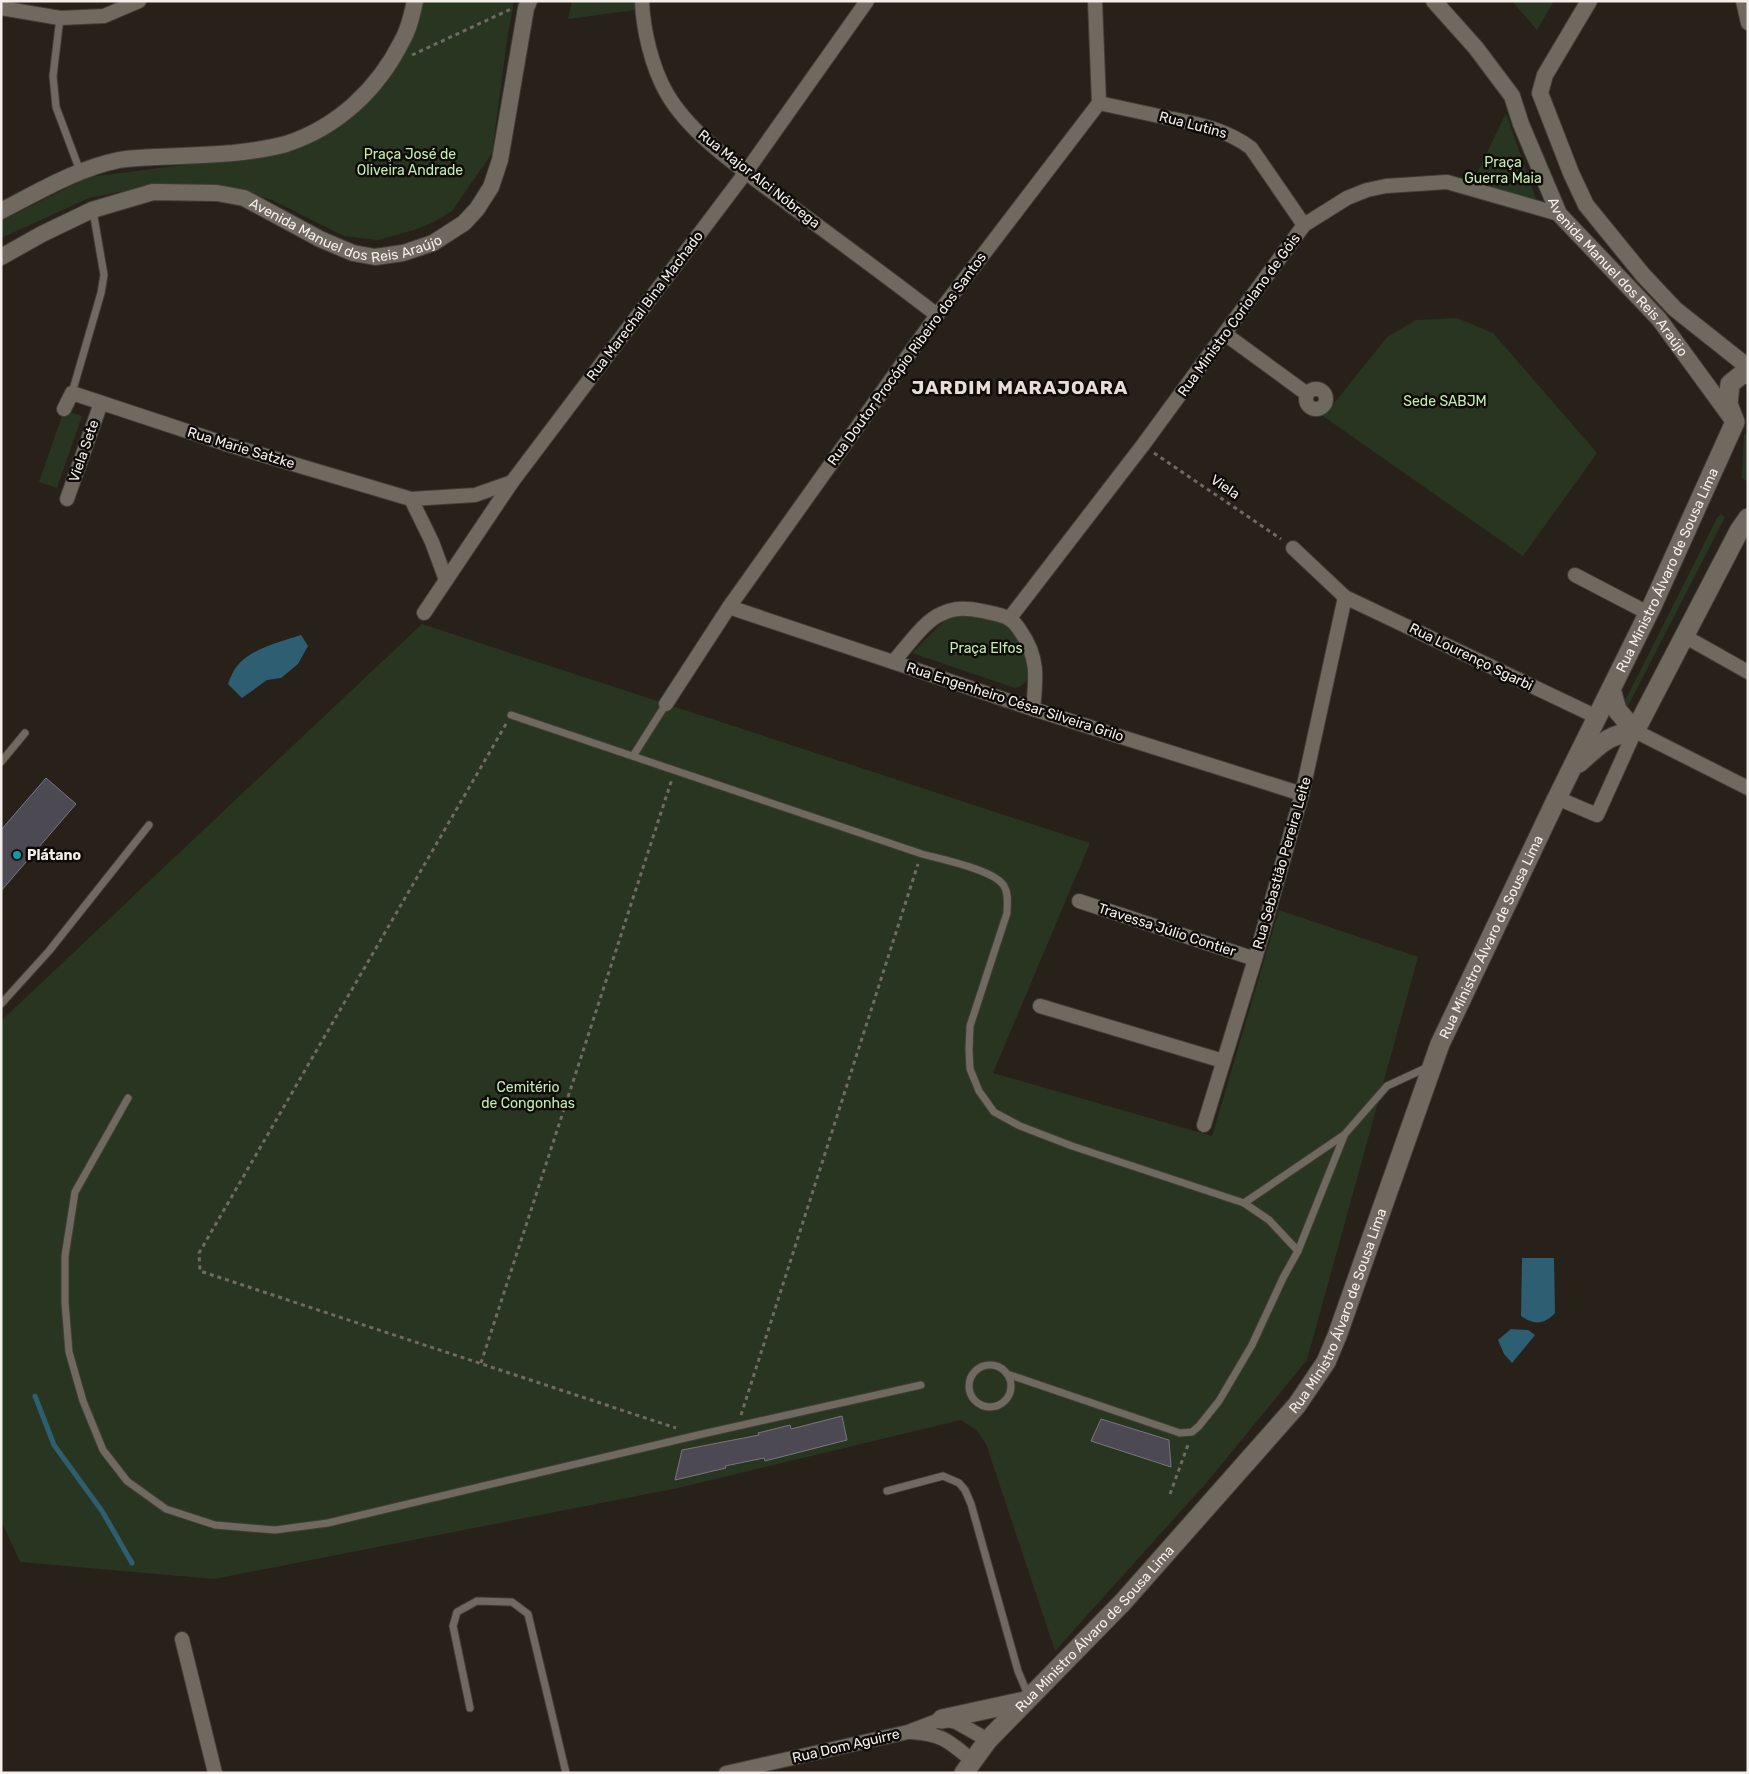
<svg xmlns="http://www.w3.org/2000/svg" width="1749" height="1774" viewBox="0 0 1749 1774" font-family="Rubik,sans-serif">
  <rect width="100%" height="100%" fill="#27211a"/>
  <!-- green -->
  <g fill="#283621">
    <polygon points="423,1 514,1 507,40 492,153 452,211 432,223 414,230 378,240 344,236 272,200 219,185 154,185 89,198 1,238 1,221 89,177 262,155 312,140 337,129 358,112 387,78"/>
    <polygon points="572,1 634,1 635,10 568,19"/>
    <polygon points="1512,1 1554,1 1537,30"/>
    <polygon points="1506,113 1537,202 1472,184"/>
    <polygon points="1457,318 1493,333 1597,453 1523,556 1320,414 1331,407 1387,337 1416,320"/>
    <polygon points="64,410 82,416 57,488 39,482"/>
    <polygon points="1744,434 1748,436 1748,480 1746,481 1742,478 1742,475"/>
    <polygon points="1721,514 1725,517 1627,708 1621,709 1717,518"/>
    <path d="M969 612C984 616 1000 620 1013 630 1024 639 1037 670 1026 682 1023 685 1018 687 1015 688L912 653 949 616Z"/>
    <polygon points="422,624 1090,843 993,1073 1212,1136 1279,910 1418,957 1307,1360 1207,1482 1055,1651 986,1444 976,1430 961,1420 678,1488 214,1579 20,1562 1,1520 1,1021"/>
  </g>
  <!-- water -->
  <g fill="#2e5e71">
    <path d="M301 635 308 646 298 664 281 678 267 680 242 698 228 684C230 678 233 671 237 666 252 648 280 642 301 635Z"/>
    <path d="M1522 1258H1554L1555 1313C1544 1325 1534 1325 1521 1316Z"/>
    <polygon points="1511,1329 1528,1330 1535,1335 1512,1363 1504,1354 1498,1340"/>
  </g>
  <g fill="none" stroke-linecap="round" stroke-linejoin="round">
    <!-- stream -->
    <polyline stroke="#2e5e71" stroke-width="5" points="35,1396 54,1445 102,1511 132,1563"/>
  </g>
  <!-- building -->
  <g fill="#4d4952" stroke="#7a7580">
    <polygon points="46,778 76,804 1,891 1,830"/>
    <polygon points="842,1416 847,1440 765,1461 764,1458 725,1466 726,1468 675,1480 682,1450 759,1435 758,1433 790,1425 791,1429"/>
    <polygon points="1101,1419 1169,1440 1171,1467 1091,1441"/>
  </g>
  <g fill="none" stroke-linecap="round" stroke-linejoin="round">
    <!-- service casing -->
    <g stroke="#423d37" stroke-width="9">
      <g id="service">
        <polyline points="60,18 53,76 56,107 80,171"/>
        <polyline points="72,393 101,293 104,275 93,211"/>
        <path d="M511 715 922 854C940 859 995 870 1004 886 1009 894 1007 904 1007 913L970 1026 969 1050 970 1069 979 1091 994 1112 1020 1126 1072 1146 1244 1203 1269 1220 1298 1251 1283 1278 1252 1345 1219 1401 1199 1426 1192 1432 1180 1433 1007 1374"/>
        <polyline points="633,756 666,704"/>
        <polyline points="1,762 25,733"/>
        <polyline points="1,1004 49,951 149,825"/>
        <polyline points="128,1098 75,1192 65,1256 65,1303 69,1352 83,1401 103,1450 127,1481 166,1509 215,1525 275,1530 328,1523 698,1435 921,1385"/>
        <polyline points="1244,1203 1344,1135 1387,1086 1428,1067"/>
        <polyline points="1298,1251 1344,1136"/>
        <circle cx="990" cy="1386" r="21"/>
        <polyline points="887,1491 943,1476 959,1483 965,1490 971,1504 1018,1671 1029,1697"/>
        <polyline points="470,1708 453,1626 457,1612 477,1601 512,1602 528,1614 566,1773"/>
      </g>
    </g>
    <!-- minor casing -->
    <g stroke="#423d37" stroke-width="16">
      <g id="minor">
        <path d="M642 1C643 30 652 67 666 92 691 137 750 175 791 206 840 242 889 278 937 315"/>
        <polyline points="1743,1 1748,23"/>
        <polyline points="1,8 60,18 104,16 139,1"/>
        <path d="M1099 103C1122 108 1145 113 1168 118 1197 124 1226 129 1251 148L1304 225"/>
        <polyline points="1225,334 1307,394"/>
        <circle cx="1316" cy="399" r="10"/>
        <polyline points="64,409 72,393 229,445 411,499 475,495 512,482"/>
        <polyline points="67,499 101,403"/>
        <polyline points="411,499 432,542 446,580"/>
        <polyline points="1293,548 1345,597 1597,717"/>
        <polyline points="1575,575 1648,613"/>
        <polyline points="729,607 1033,709 1302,794"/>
        <polyline points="424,613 512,482 746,172 867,1"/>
        <polyline points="1009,619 1143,445 1304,225 1347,198 1367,190 1386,186 1447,182 1559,214"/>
        <polyline points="1684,636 1748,672"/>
        <path d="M893 662C906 648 924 621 941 614 955 607 968 608 982 611 991 613 1000 614 1008 618 1013 621 1018 627 1021 632 1039 658 1036 679 1033 709"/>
        <polyline points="666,704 729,607 937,315 1099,103 1095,1"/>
        <polyline points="1557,798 1597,815 1635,731 1748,788"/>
        <polyline points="1079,901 1255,959"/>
        <polyline points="1040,1006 1223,1061"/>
        <polyline points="1204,1125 1255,959 1302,794 1345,597"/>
        <polyline points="182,1639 215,1773"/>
        <path d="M911 1732C944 1734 949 1742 973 1761"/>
        <polyline points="726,1773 908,1732 942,1719 956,1722 988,1740"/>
      </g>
    </g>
    <!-- tertiary casing -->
    <g stroke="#423d37" stroke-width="18">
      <g id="tertiary">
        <path id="s1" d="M1434 1 1476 48 1512 96 1521 124 1559 214 1659 319 1732 419"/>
        <polyline points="1589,1 1545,75 1540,93 1571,173 1586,205 1643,275 1675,309 1748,367"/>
        <path d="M1 211C40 191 76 169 119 160 130 158 142 158 154 157 180 156 207 155 233 153 251 151 269 149 286 144 338 127 378 89 402 41 409 29 412 15 415 1"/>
        <path id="s2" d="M1 257 42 234 92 210 153 192 217 193 244 198 320 239 353 253 375 257 403 253 433 243 464 223 477 209 491 187 500 160 526 8 529 1"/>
      </g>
    </g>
    <!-- secondary casing -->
    <g stroke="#423d37" stroke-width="21">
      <g id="secondary">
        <polyline points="1611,689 1617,710 1635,731"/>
        <polyline points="1635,731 1739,531 1748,518"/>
        <path d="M1579 763C1599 745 1607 735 1635 731"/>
        <polyline points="942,1719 1025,1701"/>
        <path id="s3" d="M964 1773 988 1740 1123 1602 1297 1405 1326 1362 1337 1336 1440 1044 1557 798 1652 606 1735 422 1728 404 1730 384 1741 375 1748 374"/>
      </g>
    </g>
    <!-- path -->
    <g stroke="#706a64" stroke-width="3" stroke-dasharray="4 4" stroke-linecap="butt">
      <polyline points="412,55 511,9"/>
      <polyline points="1325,403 1331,407"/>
      <polyline points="1154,453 1281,539"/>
      <polyline points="506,724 199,1253 200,1271 676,1428"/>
      <polyline points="481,1363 672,779"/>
      <polyline points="741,1415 918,864"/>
      <polyline points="1170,1494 1189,1442"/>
    </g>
    <!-- service -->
    <use href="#service" stroke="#706960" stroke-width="7"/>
    <!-- minor -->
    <use href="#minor" stroke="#706960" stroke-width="14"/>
    <!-- tertiary -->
    <use href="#tertiary" stroke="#706960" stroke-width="16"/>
    <!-- secondary -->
    <use href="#secondary" stroke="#706960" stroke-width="19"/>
  </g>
  <!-- markers -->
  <circle fill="#0f9aa8" stroke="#0e0b08" stroke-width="2" cx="17" cy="855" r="5"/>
  <g text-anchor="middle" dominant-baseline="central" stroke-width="5" stroke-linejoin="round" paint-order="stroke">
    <!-- street labels -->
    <g font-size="14" fill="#f4efea" stroke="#0e0b08">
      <text transform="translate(1193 125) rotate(15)">Rua Lutins</text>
      <text transform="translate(759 179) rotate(38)">Rua Major Alci Nóbrega</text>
      <text stroke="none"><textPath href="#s2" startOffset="368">Avenida Manuel dos Reis Araújo</textPath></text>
      <text stroke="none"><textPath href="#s1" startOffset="336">Avenida Manuel dos Reis Araújo</textPath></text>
      <text transform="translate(645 306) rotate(-53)">Rua Marechal Bina Machado</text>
      <text transform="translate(1239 315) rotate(-54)">Rua Ministro Coriolano de Góis</text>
      <text transform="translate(907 359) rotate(-54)">Rua Doutor Procópio Ribeiro dos Santos</text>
      <text transform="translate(241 448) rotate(17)">Rua Marie Satzke</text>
      <text transform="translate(84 451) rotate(-71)">Viela Sete</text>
      <text transform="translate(1225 487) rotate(34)">Viela</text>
      <text stroke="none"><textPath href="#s3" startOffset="1412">Rua Ministro Álvaro de Sousa Lima</textPath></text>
      <text transform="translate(1471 657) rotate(26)">Rua Lourenço Sgarbi</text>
      <text transform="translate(1015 702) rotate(18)">Rua Engenheiro César Silveira Grilo</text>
      <text transform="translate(1282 863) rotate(-74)">Rua Sebastião Pereira Leite</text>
      <text transform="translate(1167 930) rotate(18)">Travessa Júlio Contier</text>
      <text stroke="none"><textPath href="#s3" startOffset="1005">Rua Ministro Álvaro de Sousa Lima</textPath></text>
      <text stroke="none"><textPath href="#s3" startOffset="600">Rua Ministro Álvaro de Sousa Lima</textPath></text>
      <text stroke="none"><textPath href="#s3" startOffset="195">Rua Ministro Álvaro de Sousa Lima</textPath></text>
      <text transform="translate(846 1746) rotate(-13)">Rua Dom Aguirre</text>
    </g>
    <!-- park labels -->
    <g font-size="14" fill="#c4ecaf" stroke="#0e0b08">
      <text x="410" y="154">Praça José de<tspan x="410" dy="16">Oliveira Andrade</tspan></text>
      <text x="1503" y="162">Praça<tspan x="1503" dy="16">Guerra Maia</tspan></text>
      <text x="1445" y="401">Sede SABJM</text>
      <text x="986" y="648">Praça Elfos</text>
      <text x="528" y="1087">Cemitério<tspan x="528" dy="16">de Congonhas</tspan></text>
    </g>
    <!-- poi labels -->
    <g font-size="14" font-weight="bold" fill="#f4efea" stroke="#0e0b08" text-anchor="start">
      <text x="27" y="855">Plátano</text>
    </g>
    <!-- district labels -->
    <g font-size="19" font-weight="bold" letter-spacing="1" fill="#e7dfd5" stroke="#0e0b08">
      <text x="1020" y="387">JARDIM MARAJOARA</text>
    </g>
  </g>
  <!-- border -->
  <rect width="1749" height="1774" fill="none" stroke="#f4efea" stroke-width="5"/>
</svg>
